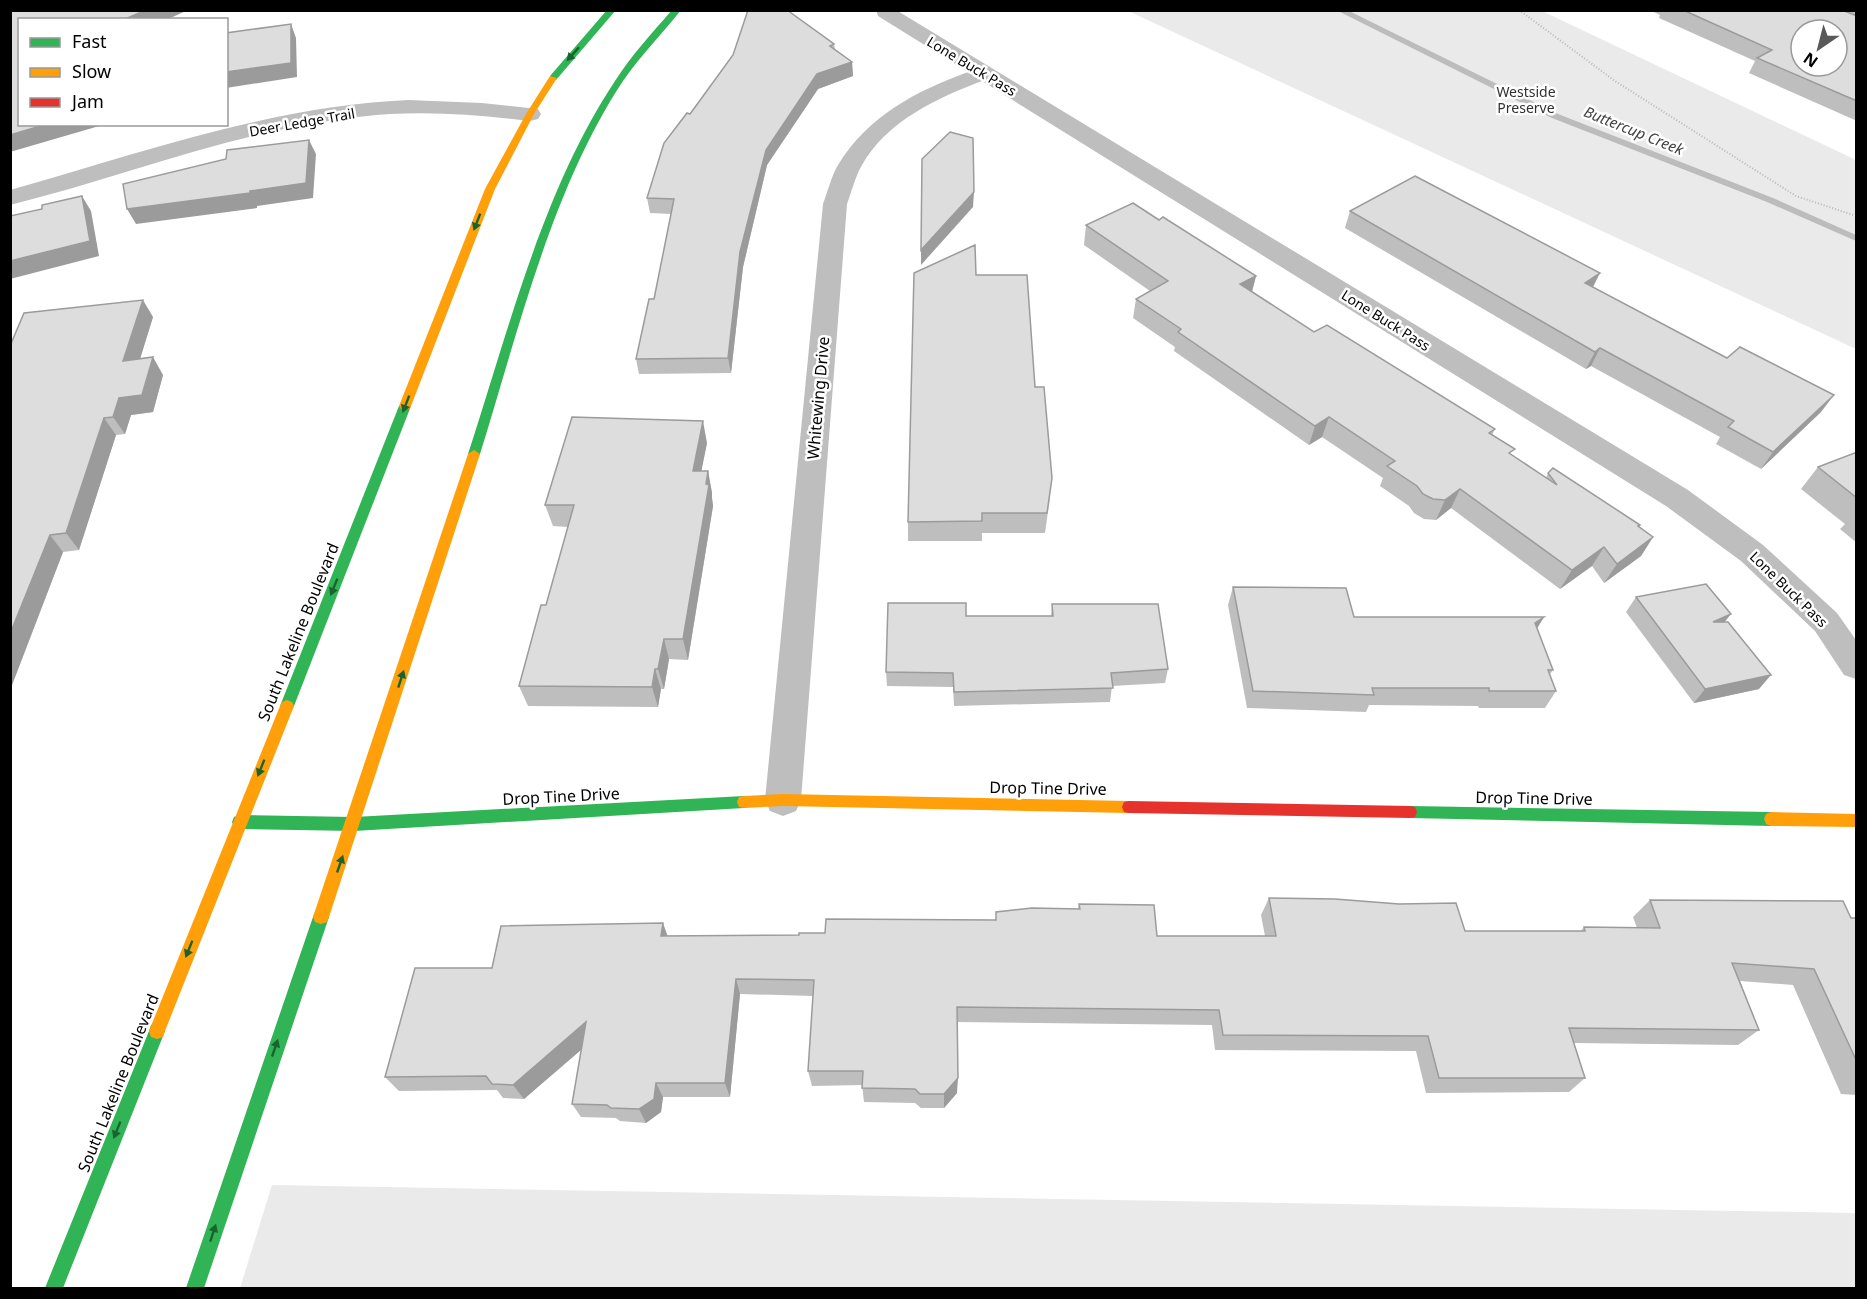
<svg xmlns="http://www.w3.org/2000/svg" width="1867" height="1299" viewBox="0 0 1867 1299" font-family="'Noto Sans',sans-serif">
  <rect width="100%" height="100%" fill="#fff"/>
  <!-- green -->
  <g fill="#eaeaea">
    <polygon points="1128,11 1542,11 1856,160 1856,349"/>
    <polygon points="272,1185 1856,1213 1856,1288 240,1288"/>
  </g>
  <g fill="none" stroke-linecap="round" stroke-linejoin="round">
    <!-- stream -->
    <polygon fill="#bcbcbc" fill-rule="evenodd" points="1336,10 1347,10 1558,114 1773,198 1856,235 1856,241 1767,202 1552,118"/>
    <!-- path -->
    <polyline stroke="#b8b8b8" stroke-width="2" stroke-dasharray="1 2" stroke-linecap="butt" points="1519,10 1615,81 1796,196 1856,216"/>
    <!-- street -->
    <g fill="#bebebe" fill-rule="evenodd">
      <path d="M876 10H896L1688 490 1763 545 1837 613 1856 640V679L1844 675 1815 631 1741 561 1666 506 982 81C937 98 887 121 862 165 855 177 852 191 847 204L801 800 796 811 783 816 770 811 765 800 823 204C828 191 831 177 838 165 868 116 916 91 968 72L878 16Z"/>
      <path d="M408 100 482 103 538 109 541 114 538 119 530 121C473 114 415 110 358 117 238 130 127 176 10 205V190C141 153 272 106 408 100Z"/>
    </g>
    <!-- fast -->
    <g fill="#30b455" fill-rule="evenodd">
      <polygon points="607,10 616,10 556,80 550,80 550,76"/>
      <path d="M672 10H681C662 34 640 56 623 81 552 188 518 332 480 454L478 457H470L468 454C508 332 543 189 615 81 631 56 652 33 672 10Z"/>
      <polygon points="405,402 411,406 294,706 292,710 282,710 280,706 399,406"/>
      <polygon points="744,796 749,797 751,802 749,807 744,808 354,831 239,829 234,827 232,822 234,817 239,815 354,817"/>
      <polygon points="1410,806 1771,812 1776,814 1778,819 1776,824 1771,826 1410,818 1405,817 1403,812 1405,807"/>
      <polygon points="321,910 327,912 329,917 204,1288 186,1288 313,917 315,912"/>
      <polygon points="157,1023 163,1025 165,1031 63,1288 45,1288 149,1031 151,1025"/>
    </g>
    <!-- slow -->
    <g fill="#ff9f0a" fill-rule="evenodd">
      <polygon points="550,76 557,78 534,114 495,189 411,406 409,409 401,409 399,406 485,189 526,114"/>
      <polygon points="474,450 480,454 329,917 327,922 321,924 315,922 313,917 468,454"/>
      <polygon points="287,700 292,702 294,706 165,1031 163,1037 157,1039 151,1037 149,1031 280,706 282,702"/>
      <polygon points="783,794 1129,801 1134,802 1136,807 1134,812 1129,813 783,806 744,808 739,807 737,802 739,797 744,796"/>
      <polygon points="1771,812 1856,814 1856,827 1771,826 1766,824 1764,819 1766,814"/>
    </g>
    <!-- jam -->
    <polygon fill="#e5322d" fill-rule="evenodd" points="1129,801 1410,806 1415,807 1417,812 1415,817 1410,818 1129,813 1124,812 1122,807 1124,802"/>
  </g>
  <!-- wall -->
  <g fill="#bebebe">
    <polygon points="1650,10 1857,10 1857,121 1749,73 1755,61 1659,18 1660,15"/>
    <polygon points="834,44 835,49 852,62 853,76 818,89 767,165 743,267 731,373 639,374 636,359 654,299 671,214 650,213 647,198 690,114"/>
    <polygon points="1350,211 1593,287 1821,412 1761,469 1716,444 1720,437 1591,366 1586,369 1345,228"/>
    <polygon points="1159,220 1256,276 1252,292 1314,332 1495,429 1492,435 1512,455 1546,478 1548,473 1640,525 1639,527 1653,537 1641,556 1604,583 1592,566 1560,589 1451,508 1436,520 1424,519 1414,513 1409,506 1380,486 1383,478 1322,437 1309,445 1174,351 1175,347 1133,318 1136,299 1150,291 1084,245 1086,225"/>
    <polygon points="976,275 1035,387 1050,497 1045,533 982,533 982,541 908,541 908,522"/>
    <polygon points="153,317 140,359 163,375 153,412 131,415 125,434 116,435 79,550 63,552 12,685 10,686 10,346"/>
    <polygon points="707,443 701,471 708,471 712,493 712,498 713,506 688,660 669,659 664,689 661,689 658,707 528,706 519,686 546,605 568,527 553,526 545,505"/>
    <polygon points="1857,452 1857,543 1840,529 1845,524 1801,489 1818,467"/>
    <polygon points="1233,587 1354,617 1544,617 1537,628 1553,670 1550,674 1556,691 1545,708 1479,708 1478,706 1369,705 1366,712 1247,708 1228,605"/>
    <polygon points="1636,597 1725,622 1759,689 1694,703 1626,612"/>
    <polygon points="1052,604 1168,669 1165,683 1112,686 1110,702 954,706 953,687 887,686 886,672 966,616 1051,616"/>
    <polygon points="1269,898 1465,931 1581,931 1584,927 1637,928 1633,917 1650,900 1857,918 1857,1095 1841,1094 1793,985 1740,981 1759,1030 1738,1045 1574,1043 1585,1078 1569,1092 1426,1093 1416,1051 1215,1050 1212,1025 957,1022 957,1093 944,1108 921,1108 915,1103 864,1102 862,1085 812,1086 808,1071 813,996 740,994 730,1097 663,1097 661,1112 646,1123 620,1121 616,1118 581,1117 572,1104 581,1049 524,1099 503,1098 497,1090 399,1091 385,1077 492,968 668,936 799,935 996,920 996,912 1078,909 1079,904 1157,936 1265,936 1261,915"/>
  </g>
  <!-- shaded-wall -->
  <g fill="#9b9b9b">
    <polygon points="146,10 188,10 166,20 123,20"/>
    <polygon points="291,24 296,38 297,77 226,88 226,72"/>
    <polygon points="852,62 853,76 818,89 767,165 743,267 731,373 728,358 740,252 766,150 817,74"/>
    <polygon points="47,124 106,124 10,152 10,135"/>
    <polygon points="309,140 316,154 313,198 257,206 257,208 136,224 127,209 250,191"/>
    <polygon points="974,192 973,207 921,265 921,250"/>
    <polygon points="82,196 91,211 99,256 10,279 10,261"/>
    <polygon points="1600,273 1591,291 1585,283"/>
    <polygon points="1256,276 1251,295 1240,284"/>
    <polygon points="143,300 153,317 134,378 123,361"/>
    <polygon points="1600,348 1591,366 1586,369 1595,352"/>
    <polygon points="153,357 163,375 153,412 131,415 125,434 113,417 119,398"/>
    <polygon points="1834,395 1821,412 1761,469 1773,452"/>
    <polygon points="1329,417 1322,437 1309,445 1315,426"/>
    <polygon points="104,418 116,435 79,550 66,533"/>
    <polygon points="703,421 707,443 697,493 693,471"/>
    <polygon points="708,471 712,493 712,498 713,506 688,660 683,639"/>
    <polygon points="1460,489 1451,508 1436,520 1445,500"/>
    <polygon points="50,535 63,552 12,685 10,684 10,634"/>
    <polygon points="1653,537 1641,556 1604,583 1617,564"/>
    <polygon points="1604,547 1592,566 1560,589 1572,570"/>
    <polygon points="1731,614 1719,629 1713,622"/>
    <polygon points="1544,617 1533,635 1535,623"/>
    <polygon points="664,639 669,659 664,689 658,669"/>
    <polygon points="655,669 661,689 658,707 652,687"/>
    <polygon points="1771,675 1759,689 1694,703 1705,689"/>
    <polygon points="663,923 669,940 661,936"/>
    <polygon points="736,979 740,994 730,1097 725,1083"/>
    <polygon points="586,1022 595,1038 524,1099 513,1085"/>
    <polygon points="958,1078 957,1093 944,1108 944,1094"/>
    <polygon points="656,1083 663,1097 661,1112 646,1123 639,1109"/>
  </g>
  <!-- building -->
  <g fill="#ddd" stroke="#9b9b9b" stroke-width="1.5" fill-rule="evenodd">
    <polygon points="10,10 146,10 123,20 20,20 20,124 47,124 10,135"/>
    <polygon points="748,10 787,10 834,44 830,46 852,62 817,74 766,150 740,252 728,358 636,359 649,299 654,299 674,199 647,198 664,143 687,113 690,114 733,55"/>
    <path d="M1683 10H1842L1857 16V101L1757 58 1772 50ZM1801 30H1837V66H1801Z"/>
    <polygon points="291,24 291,63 226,72 226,33"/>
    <polygon points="950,132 973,138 974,192 921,250 922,159"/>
    <polygon points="309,140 306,183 250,191 250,193 127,209 123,184 226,159 227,150"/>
    <polygon points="1415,176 1600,273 1585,283 1727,358 1740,347 1834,395 1773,452 1728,427 1734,421 1600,348 1595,352 1350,211"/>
    <polygon points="82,196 90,241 10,261 10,216 42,209 42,205"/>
    <polygon points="1133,203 1159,220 1163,217 1256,276 1240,284 1314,332 1327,325 1495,429 1489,433 1515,449 1509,453 1557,485 1548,473 1553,468 1640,525 1638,526 1653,537 1617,564 1604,547 1572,570 1460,489 1445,500 1433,499 1423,494 1417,486 1387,466 1395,461 1329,417 1315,426 1178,332 1181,329 1136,299 1168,281 1086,225"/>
    <polygon points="975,245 976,275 1027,275 1035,387 1044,387 1052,478 1047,513 982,513 982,521 908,522 914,273"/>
    <polygon points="143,300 123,361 153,357 142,395 119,398 113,417 104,418 66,533 50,535 10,634 10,346 24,313"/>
    <polygon points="572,417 703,421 693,471 708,471 706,484 709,485 683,639 664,639 658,669 655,669 652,687 519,686 541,605 546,605 574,505 545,505"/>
    <polygon points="1857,452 1857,498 1818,467"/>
    <polygon points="1706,584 1731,614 1713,622 1728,622 1771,675 1705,689 1636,597"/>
    <polygon points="1233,587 1346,588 1354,617 1544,617 1535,623 1553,670 1548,670 1556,691 1489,691 1489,688 1372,688 1374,695 1253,691"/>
    <polygon points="888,603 966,603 966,616 1053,616 1052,604 1158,604 1168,669 1111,673 1113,688 954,692 953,673 886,672"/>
    <polygon points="1269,898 1335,899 1399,904 1456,903 1465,931 1585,931 1584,927 1660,928 1650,900 1843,901 1851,918 1857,918 1857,1062 1814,969 1732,963 1759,1030 1569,1028 1585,1078 1439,1078 1428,1036 1223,1035 1219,1010 957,1007 958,1078 944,1094 920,1094 915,1089 862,1088 863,1071 808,1071 814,980 736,979 725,1083 656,1083 654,1099 639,1109 611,1108 607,1105 572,1104 586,1022 513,1085 492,1084 486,1076 385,1077 415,968 492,968 501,926 663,923 661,936 799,935 799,933 825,933 826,919 996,920 996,912 1032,908 1080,909 1079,904 1154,905 1157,936 1276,936"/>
  </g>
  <!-- one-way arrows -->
  <defs><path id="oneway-solid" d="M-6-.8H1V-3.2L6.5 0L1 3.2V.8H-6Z" transform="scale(1.5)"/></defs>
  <g fill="#1a632f">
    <use href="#oneway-solid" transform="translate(573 54) rotate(131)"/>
    <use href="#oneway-solid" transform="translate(477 222) rotate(111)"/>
    <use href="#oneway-solid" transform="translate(406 404) rotate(111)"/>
    <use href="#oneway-solid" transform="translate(334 587) rotate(112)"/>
    <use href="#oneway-solid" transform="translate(401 679) rotate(-72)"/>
    <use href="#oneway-solid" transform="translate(261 768) rotate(112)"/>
    <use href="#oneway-solid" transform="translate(340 864) rotate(-71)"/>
    <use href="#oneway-solid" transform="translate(189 949) rotate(112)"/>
    <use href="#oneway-solid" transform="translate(275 1048) rotate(-71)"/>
    <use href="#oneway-solid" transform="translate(117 1130) rotate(112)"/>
    <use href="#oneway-solid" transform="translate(213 1233) rotate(-72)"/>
  </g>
  <g text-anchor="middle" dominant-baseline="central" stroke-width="5" stroke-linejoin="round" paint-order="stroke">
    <!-- far-street labels -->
    <g font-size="14" fill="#000" stroke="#fff">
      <text transform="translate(972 66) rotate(31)">Lone Buck Pass</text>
      <text transform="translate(302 122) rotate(-10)">Deer Ledge Trail</text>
      <text transform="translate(1386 320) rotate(32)">Lone Buck Pass</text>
      <text transform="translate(1789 589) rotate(44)">Lone Buck Pass</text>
    </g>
    <!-- far-park labels -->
    <g font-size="14" fill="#303030" stroke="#fff">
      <text x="1526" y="91">Westside<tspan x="1526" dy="16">Preserve</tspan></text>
    </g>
    <!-- far-water labels -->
    <g font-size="15" font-style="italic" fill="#414141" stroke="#fff">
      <text transform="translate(1634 130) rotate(22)">Buttercup Creek</text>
    </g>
    <!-- street labels -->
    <g font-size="16" fill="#000" stroke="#fff">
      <text transform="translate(818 398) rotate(-85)">Whitewing Drive</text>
      <text transform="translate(298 632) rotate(-68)">South Lakeline Boulevard</text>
      <text transform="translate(1048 788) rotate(1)">Drop Tine Drive</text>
      <text transform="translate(561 796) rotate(-3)">Drop Tine Drive</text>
      <text transform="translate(1534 798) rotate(1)">Drop Tine Drive</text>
      <text transform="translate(118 1083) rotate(-68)">South Lakeline Boulevard</text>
    </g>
  </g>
  <!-- border -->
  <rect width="1867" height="1299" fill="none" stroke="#000000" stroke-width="24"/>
  <!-- legend -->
  <rect x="18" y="18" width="210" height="108" fill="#ffffff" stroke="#999999" stroke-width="1.5"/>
  <rect x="30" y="38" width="30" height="9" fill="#30b455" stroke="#999999" stroke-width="1.5"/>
  <text x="72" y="48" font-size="18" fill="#000000">Fast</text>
  <rect x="30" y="68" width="30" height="9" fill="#ff9f0a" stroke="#999999" stroke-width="1.5"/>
  <text x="72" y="78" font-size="18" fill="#000000">Slow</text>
  <rect x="30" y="98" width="30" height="9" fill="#e5322d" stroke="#999999" stroke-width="1.5"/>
  <text x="72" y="108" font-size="18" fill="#000000">Jam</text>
  <!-- north arrow -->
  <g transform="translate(1819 48) rotate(215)"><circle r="28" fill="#ffffff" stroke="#999999" stroke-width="1.5"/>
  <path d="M0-4.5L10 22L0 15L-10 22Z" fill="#595959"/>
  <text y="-9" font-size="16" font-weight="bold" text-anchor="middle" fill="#000000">N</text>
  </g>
</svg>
